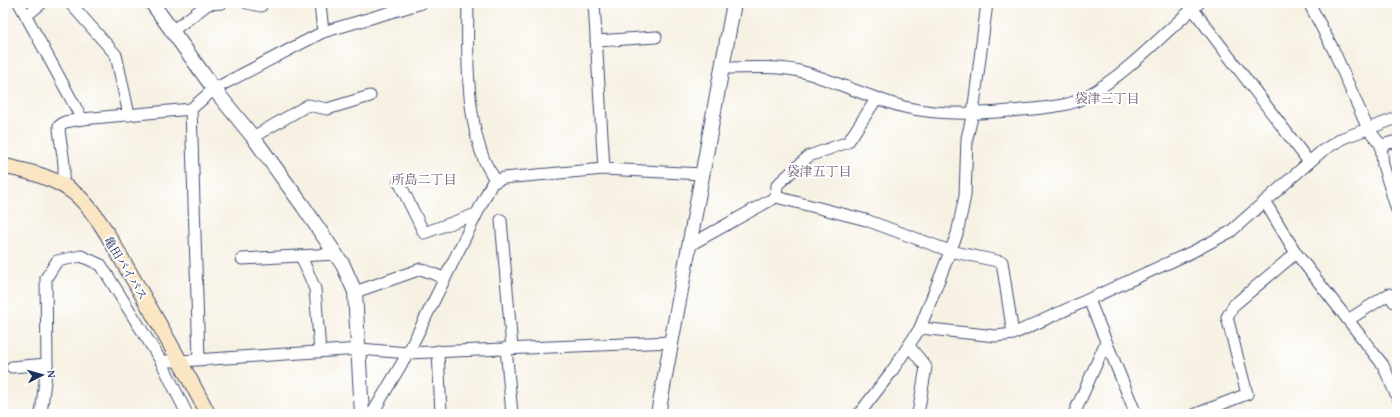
<svg xmlns="http://www.w3.org/2000/svg" width="1400" height="417" viewBox="0 0 1400 417" font-family="'Gentium Book Plus','Noto Serif JP',serif">
  <rect width="100%" height="100%" fill="#fff"/>
  <filter id="ink" filterUnits="userSpaceOnUse"><feTurbulence type="fractalNoise" baseFrequency=".025" numOctaves="2"/><feDisplacementMap in="SourceGraphic" scale="8" xChannelSelector="R" yChannelSelector="G"/><feConvolveMatrix kernelMatrix="1 2 1 2 8 2 1 2 1" color-interpolation-filters="sRGB"/></filter>
  <filter id="wash" filterUnits="userSpaceOnUse"><feTurbulence type="fractalNoise" baseFrequency=".012" numOctaves="4" result="noise"/><feDisplacementMap in="SourceGraphic" scale="16" xChannelSelector="R" yChannelSelector="G"/><feGaussianBlur stdDeviation="0.9" result="paint"/><feColorMatrix in="noise" values="0 0 0 0 0 0 0 0 0 0 0 0 0 0 0 0 0 1.4 0 .05"/><feComposite in="paint" operator="in"/></filter>
  <g filter="url(#wash)">
    <rect width="100%" height="100%" fill="#f7f1e3"/>
  </g>
  <g filter="url(#ink)">
    <g fill="none" stroke-linecap="round" stroke-linejoin="round">
      <!-- minor casing -->
      <g stroke="#3c4c72" stroke-width="13">
        <g id="minor">
          <polyline points="19,3 82,119"/>
          <polyline points="70,3 116,55 129,115"/>
          <polyline points="247,3 261,6"/>
          <polyline points="320,3 323,32"/>
          <path d="M468 3C467 50 466 113 483 157 486 166 492 174 496 181"/>
          <polyline points="594,3 604,169"/>
          <polyline points="1309,3 1333,49 1368,129 1381,145 1383,165 1397,210"/>
          <polyline points="1189,4 1309,162"/>
          <polyline points="26,16 42,3"/>
          <polyline points="172,31 208,4 222,3"/>
          <polyline points="596,41 656,37"/>
          <path d="M723 68C751 68 780 65 807 73 839 83 871 98 904 107 944 117 992 113 1033 109 1050 107 1070 106 1085 97 1128 73 1162 35 1199 3"/>
          <polyline points="191,109 199,359"/>
          <polyline points="253,137 308,105 327,109 370,96"/>
          <polyline points="1381,145 1397,141"/>
          <polyline points="399,182 424,233 476,214"/>
          <path d="M61 184C69 168 59 144 59 126L65 122 82 119 191 109 214 89 323 32 422 3"/>
          <polyline points="776,197 866,220 950,251 1002,262 1013,334"/>
          <polyline points="1265,202 1296,253 1383,365 1397,397"/>
          <polyline points="501,220 512,348"/>
          <polyline points="690,245 776,197 777,185 809,156 848,142 877,98"/>
          <polyline points="301,256 315,289 320,351"/>
          <polyline points="242,259 336,254"/>
          <polyline points="355,292 421,269 444,278"/>
          <polyline points="1089,300 1136,414"/>
          <polyline points="1348,320 1389,294 1394,302 1397,300"/>
          <polyline points="920,328 996,336 1013,334 1192,252 1230,232 1322,151 1343,138 1397,118"/>
          <polyline points="909,346 926,367 918,414"/>
          <polyline points="506,348 512,414"/>
          <polyline points="438,351 441,414"/>
          <polyline points="161,361 181,361 360,349 408,353 672,342"/>
          <polyline points="12,367 47,364"/>
          <polyline points="41,414 47,364 46,278 57,261 81,256 101,265 161,361 187,414"/>
          <polyline points="372,414 408,353 492,183 503,178 604,169 703,174"/>
          <polyline points="859,414 892,371 920,328 957,234 965,196 967,138 973,113 987,3"/>
          <polyline points="1074,414 1106,342"/>
          <polyline points="1196,414 1247,394 1227,317 1234,305 1296,253"/>
        </g>
      </g>
      <!-- tertiary casing -->
      <g stroke="#3c4c72" stroke-width="16">
        <g id="tertiary">
          <polyline points="152,3 214,89 253,137 303,206 343,265 355,292 362,414"/>
          <polyline points="658,414 734,3"/>
        </g>
      </g>
      <!-- secondary casing -->
      <g stroke="#3c4c72" stroke-width="17">
        <path id="secondary" d="M3 166C28 171 58 178 78 196 101 218 116 250 132 277 158 322 184 367 208 414"/>
      </g>
      <!-- minor -->
      <use href="#minor" stroke="#fff" stroke-width="11"/>
      <!-- tertiary -->
      <use href="#tertiary" stroke="#fff" stroke-width="14"/>
      <!-- secondary -->
      <use href="#secondary" stroke="#fbe6c3" stroke-width="15"/>
    </g>
  </g>
  <g text-anchor="middle" dominant-baseline="central" stroke-width="4" stroke-linejoin="round" paint-order="stroke">
    <!-- street labels -->
    <g font-size="12" fill="#1b2f5e" stroke="#fff">
      <text transform="translate(126 268) rotate(59)">亀田バイパス</text>
    </g>
    <!-- neighbourhood labels -->
    <g font-size="13" fill="#64546e" stroke="#fff">
      <text x="1107" y="98">袋津三丁目</text>
      <text x="819" y="171">袋津五丁目</text>
      <text x="424" y="179">所島二丁目</text>
    </g>
  </g>
  <!-- margin -->
  <rect width="1400" height="417" fill="none" stroke="#fff" stroke-width="16"/>
  <!-- north arrow -->
  <g transform="translate(42 375) rotate(84)" stroke="#ffffff" stroke-width="3" paint-order="stroke">
  <path d="M0-3L7 15L0 10L-7 15Z" fill="#1b2f5e"/>
  <text y="-6" font-size="11" font-weight="bold" text-anchor="middle" fill="#1b2f5e">N</text>
  </g>
</svg>
